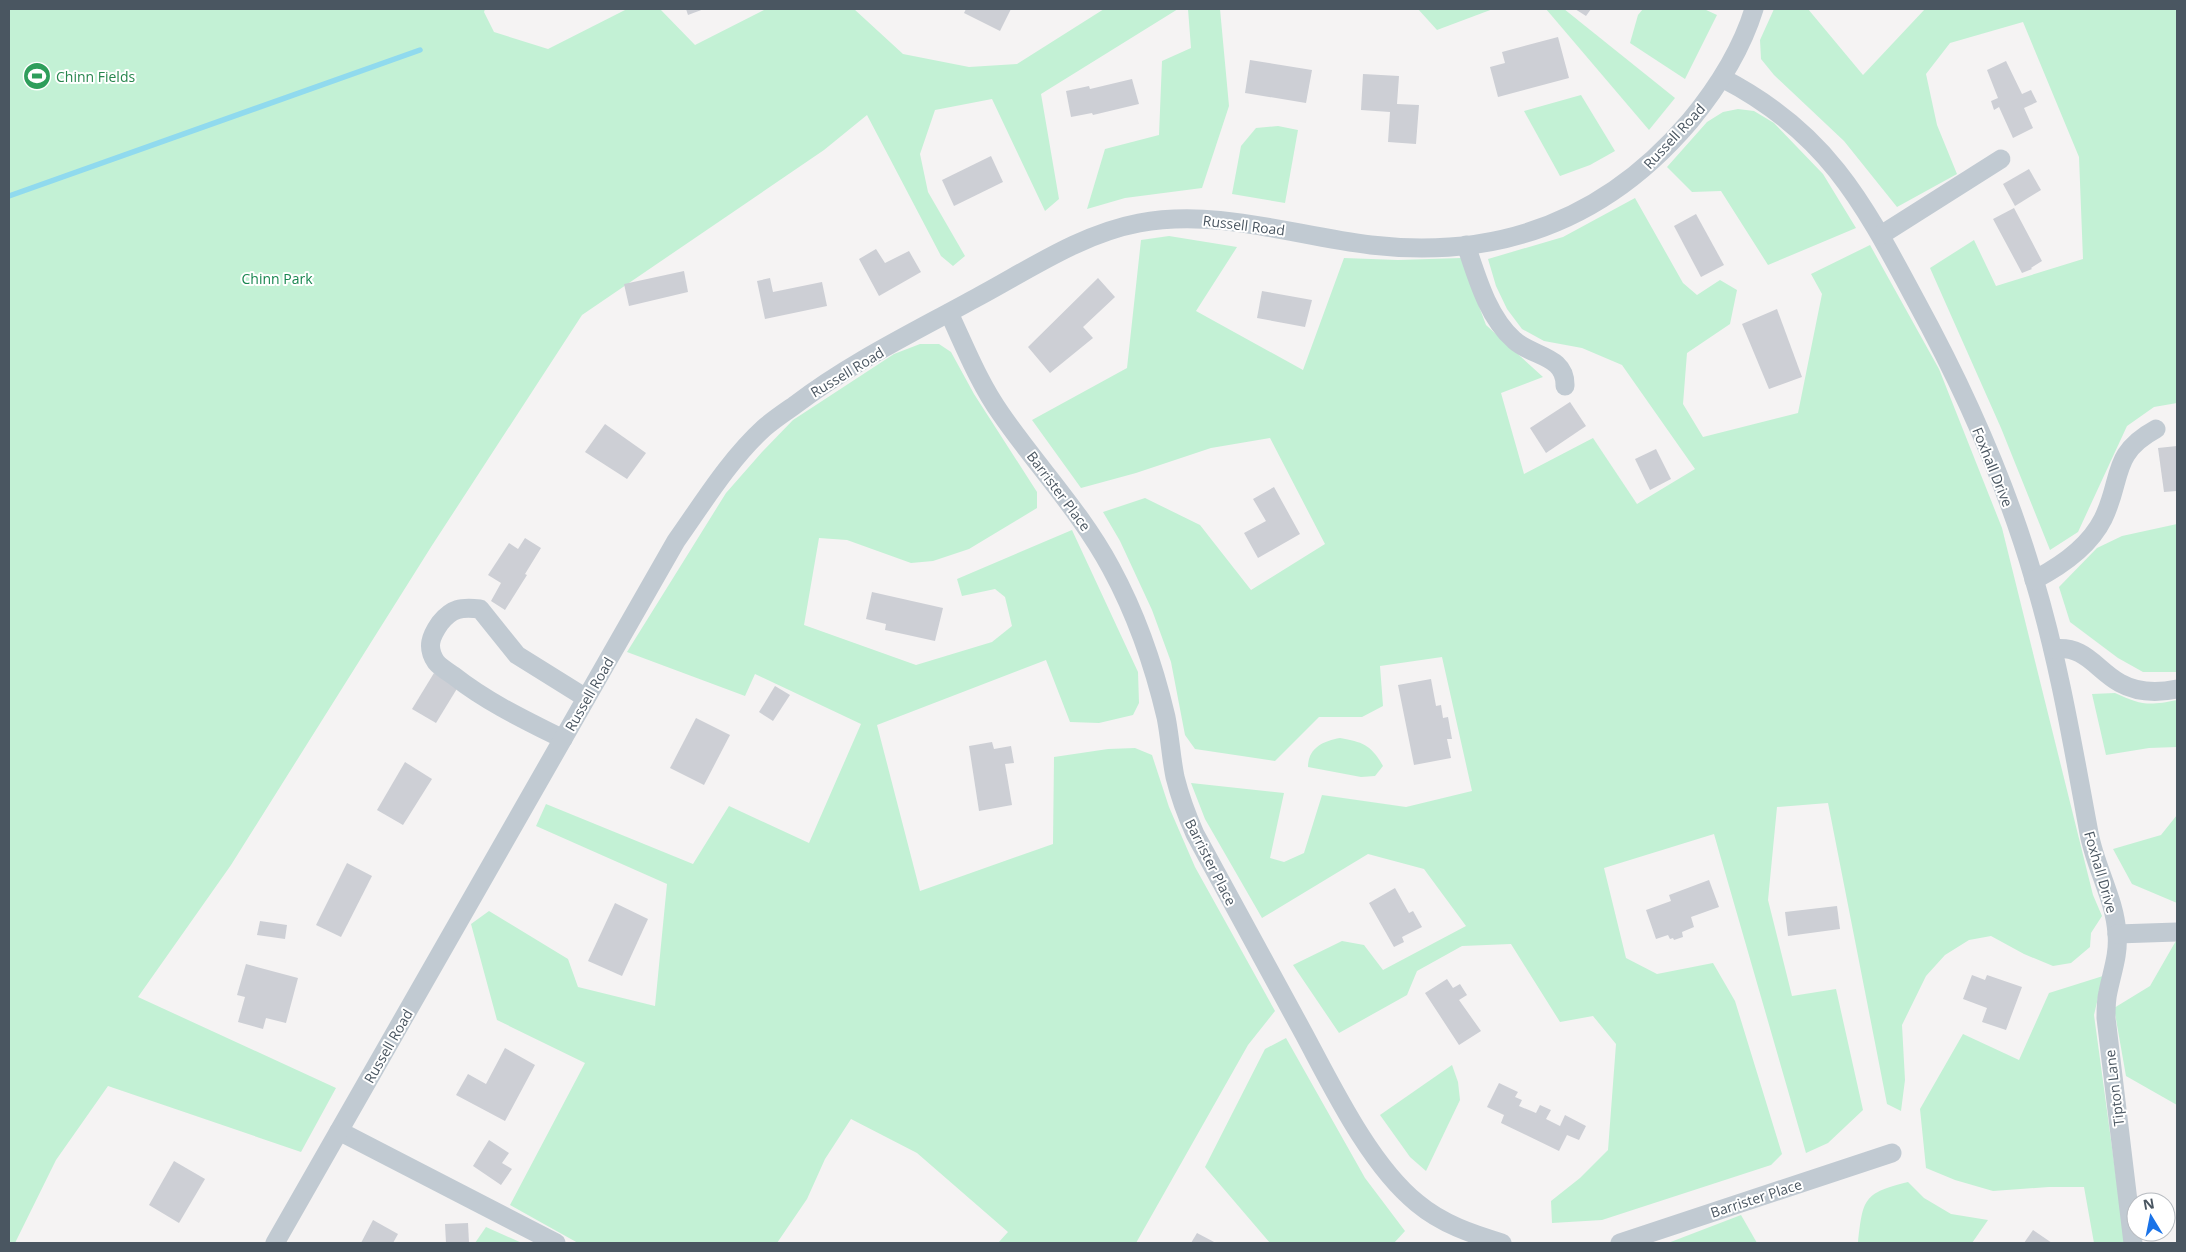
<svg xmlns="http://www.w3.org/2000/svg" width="2186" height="1252" viewBox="0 0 2186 1252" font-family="'Open Sans',sans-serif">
  <rect width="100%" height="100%" fill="#f5f3f3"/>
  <!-- green -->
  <g fill="#c3f1d5">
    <polygon points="9,9 485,9 484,12 494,32 548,49 627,9 660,9 695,45 766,9 854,9 903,54 969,67 1017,64 1104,9 1178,9 1041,94 1059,199 1045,211 992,99 935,110 920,154 928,192 965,256 953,266 941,256 867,115 824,150 582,315 431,547 231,865 138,997 336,1088 301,1152 108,1086 56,1160 15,1243 9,1243"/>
    <polygon points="1188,9 1220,9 1229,106 1202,188 1125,198 1087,209 1105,149 1159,135 1162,61 1191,48"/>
    <polygon points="1418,9 1493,9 1437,30"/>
    <polygon points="1546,9 1564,9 1675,98 1649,130"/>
    <polygon points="1643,9 1704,9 1717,15 1685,79 1630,43 1638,15"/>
    <polygon points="1774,9 1808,9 1863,75 1925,9 2177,9 2177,403 2154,407 2127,426 2078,532 2050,550 2001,428 1930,268 1974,240 1996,286 2083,259 2079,157 2023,22 1950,43 1926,74 1937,125 1957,174 1897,207 1844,141 1774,75 1761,59 1760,40"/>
    <polygon points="1581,95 1615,151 1590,165 1560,176 1524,111"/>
    <polygon points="1738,109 1754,111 1774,123 1823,174 1856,228 1768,265 1721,191 1692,192 1667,167 1707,122 1723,112"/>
    <polygon points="1278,126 1298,130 1285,203 1232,194 1241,146 1256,128"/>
    <polygon points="1635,198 1683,283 1697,295 1720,280 1737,290 1730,324 1687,353 1683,404 1703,437 1798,413 1822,294 1811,274 1870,245 1939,369 2002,528 2093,895 2102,916 2091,933 2090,947 2071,963 2053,966 2024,954 1991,936 1969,940 1945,955 1926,976 1902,1025 1905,1080 1901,1111 1887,1104 1828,803 1777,807 1768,900 1792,996 1836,989 1863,1110 1828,1143 1806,1153 1714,834 1604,868 1626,958 1657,974 1713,963 1735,1001 1782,1154 1771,1165 1602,1220 1552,1223 1551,1201 1580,1178 1608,1150 1616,1044 1593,1016 1560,1022 1511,944 1462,946 1417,971 1407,995 1339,1033 1293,965 1342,941 1364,945 1383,970 1466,926 1424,869 1368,854 1262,918 1205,819 1191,783 1284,793 1270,858 1284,862 1304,853 1322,795 1406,807 1472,791 1442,657 1380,666 1383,706 1362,717 1319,717 1275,761 1195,749 1185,735 1171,662 1152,610 1120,541 1103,512 1145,498 1200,525 1251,590 1325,544 1270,438 1211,448 1136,473 1081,488 1032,420 1127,368 1141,240 1169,236 1237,247 1196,311 1303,370 1344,258 1398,260 1461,258 1486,325 1543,377 1501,393 1524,474 1593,438 1637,504 1695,469 1622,365 1582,348 1544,341 1522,329 1507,309 1496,286 1488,259 1563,237"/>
    <polygon points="920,344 939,344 951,352 974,394 1037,492 1037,508 969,549 933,561 911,563 847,540 819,538 804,625 916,665 992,642 1012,626 1005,597 995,589 962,596 957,579 1072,530 1138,672 1139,703 1133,715 1099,723 1070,722 1046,660 877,725 920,891 1053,844 1054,757 1108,749 1135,748 1152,755 1169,807 1195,867 1275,1011 1248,1045 1136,1243 998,1243 1008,1232 917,1153 851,1119 825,1159 807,1199 777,1243 578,1243 510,1205 585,1063 497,1020 471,924 489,911 568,959 578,987 655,1006 667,884 536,826 546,804 693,864 729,806 809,843 861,724 755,674 745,696 627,652 726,493 762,452 793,420 894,354"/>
    <polygon points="2177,524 2177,672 2143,672 2118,658 2070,622 2059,587 2097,548 2122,536"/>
    <path d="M2115 693C2141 705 2148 706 2177 700V747L2149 748 2106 755 2092 694Z"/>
    <path d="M1340 738C1363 742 1371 745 1383 766L1375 776 1361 777 1308 767C1308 748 1323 741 1340 738Z"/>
    <polygon points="2177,815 2177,903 2132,884 2113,849 2161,835"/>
    <polygon points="2177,939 2177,1105 2126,1076 2114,1008 2150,986"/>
    <polygon points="2103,976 2094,1015 2125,1243 2094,1243 2084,1187 2049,1187 1993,1191 1955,1180 1926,1168 1920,1109 1963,1034 2019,1060 2049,993"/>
    <polygon points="1286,1038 1365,1178 1405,1231 1394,1243 1270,1243 1205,1167 1265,1049"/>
    <polygon points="1452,1065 1458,1082 1460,1100 1426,1171 1410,1157 1380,1115"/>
    <path d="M1908 1182 1924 1198 1951 1214 1988 1220 1972 1243H1858C1863 1199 1863 1193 1908 1182Z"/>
    <polygon points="1741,1215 1757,1243 1668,1243"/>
    <polygon points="486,1227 522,1243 475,1243"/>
  </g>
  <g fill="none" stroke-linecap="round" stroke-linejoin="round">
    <!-- stream -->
    <polyline stroke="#90daee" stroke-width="5.5" points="9,196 420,50"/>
  </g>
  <!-- building -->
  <g fill="#cdcfd5">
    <polygon points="686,9 704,9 688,15"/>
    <polygon points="966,9 1011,9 1000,31 964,13"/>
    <polygon points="1575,9 1591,9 1586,16"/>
    <polygon points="1558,37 1569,78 1498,97 1490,67 1505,63 1502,52"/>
    <polygon points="1250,60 1312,70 1306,103 1245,93"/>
    <polygon points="2006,61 2022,94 2031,90 2037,102 2024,108 2033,128 2013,138 1999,107 1994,110 1991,101 1998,98 1987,70"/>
    <polygon points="1363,74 1399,76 1397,104 1419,105 1416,144 1388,142 1390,112 1361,110"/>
    <polygon points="1132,79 1139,104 1093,115 1092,113 1071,117 1066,91 1089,86 1090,89"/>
    <polygon points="991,156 1003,182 954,206 942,180"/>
    <polygon points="2029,169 2041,190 2015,206 2003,184"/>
    <polygon points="2014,208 2042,261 2031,268 2032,269 2022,273 1993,219"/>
    <polygon points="1696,214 1724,265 1701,277 1674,226"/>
    <polygon points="876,249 885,263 909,251 921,272 879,296 859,259"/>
    <polygon points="684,271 688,292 629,306 624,284"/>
    <polygon points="770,278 773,292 822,282 827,306 765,319 757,281"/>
    <polygon points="1098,278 1115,297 1083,327 1093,338 1050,373 1028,347"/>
    <polygon points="1262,291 1312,300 1305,327 1257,318"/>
    <polygon points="1777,309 1802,377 1769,389 1742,324"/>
    <polygon points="1570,402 1586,426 1546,453 1530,428"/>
    <polygon points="605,424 646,453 627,479 585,452"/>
    <polygon points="2177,446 2177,491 2164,492 2158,448"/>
    <polygon points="1656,449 1671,479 1650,490 1635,459"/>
    <polygon points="1274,487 1300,534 1258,558 1244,533 1266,521 1253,499"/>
    <polygon points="525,538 541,548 525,574 527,575 505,610 491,601 501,583 488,575 509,543 518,549"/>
    <polygon points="872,592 943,608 935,641 885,630 886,624 866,619"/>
    <polygon points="434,673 458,687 436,723 412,709"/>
    <polygon points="1431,679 1436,706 1441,705 1443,718 1448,717 1452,739 1447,739 1451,758 1414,765 1398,685"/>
    <polygon points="775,686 790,695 773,721 759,712"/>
    <polygon points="696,718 730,735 704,785 670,768"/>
    <polygon points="992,742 994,749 1011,746 1014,763 1005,764 1012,805 979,811 969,746"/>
    <polygon points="405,762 432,779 403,825 377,810"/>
    <polygon points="347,863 372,876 341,937 316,925"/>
    <polygon points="1709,880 1719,907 1691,917 1694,927 1682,932 1683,937 1674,940 1673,938 1670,939 1668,935 1656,939 1646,910 1671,901 1669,895"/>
    <polygon points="1395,888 1409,913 1413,911 1422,927 1402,937 1404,942 1394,947 1369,903"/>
    <polygon points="615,903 648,919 622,976 588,961"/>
    <polygon points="1837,906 1840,929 1788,936 1785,912"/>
    <polygon points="260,921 287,925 285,939 257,935"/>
    <polygon points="246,964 298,978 286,1023 266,1018 263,1029 238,1022 245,997 237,995"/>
    <polygon points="1972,975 1985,980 1987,975 2022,987 2006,1030 1982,1022 1987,1008 1963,999"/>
    <polygon points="1447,979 1453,988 1460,984 1467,995 1459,1000 1481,1031 1459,1045 1425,993"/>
    <polygon points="505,1048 535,1065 505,1121 456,1095 468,1074 486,1084"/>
    <polygon points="1499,1083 1518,1092 1515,1097 1522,1100 1519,1106 1536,1113 1540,1105 1551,1110 1546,1119 1560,1126 1565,1115 1586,1126 1579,1140 1567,1135 1559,1151 1501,1123 1504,1115 1487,1107"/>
    <polygon points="489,1140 509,1153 502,1163 512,1169 501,1185 473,1166"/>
    <polygon points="174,1161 205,1179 179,1223 149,1205"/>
    <polygon points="373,1220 398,1234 393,1243 361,1243"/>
    <polygon points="468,1223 469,1243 446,1243 445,1224"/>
    <polygon points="2033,1230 2052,1243 2024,1243"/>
    <polygon points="1197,1233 1216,1243 1191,1243"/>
  </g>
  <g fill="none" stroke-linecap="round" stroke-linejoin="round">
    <!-- minor -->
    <g stroke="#c1cad2" stroke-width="19">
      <path d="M1722 78C1827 132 1863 202 1916 301 1964 389 2006 482 2034 579 2059 662 2073 747 2089 833 2095 867 2115 899 2117 934 2119 954 2112 972 2108 992 2106 1000 2106 1009 2106 1018L2133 1243"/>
      <polyline points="1881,235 2001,159"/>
      <path d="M1466 245C1477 278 1488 317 1514 340 1532 357 1566 355 1565 386"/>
      <path d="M949 313C965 347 979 383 1001 414 1037 466 1081 512 1111 568 1136 614 1154 666 1166 717 1170 737 1171 757 1175 777 1180 797 1187 816 1195 834 1231 901 1268 967 1304 1034 1333 1088 1370 1165 1417 1203 1442 1224 1472 1234 1502 1243"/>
      <path d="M2034 580C2061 566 2089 547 2103 519 2123 478 2110 454 2156 429"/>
      <path d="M2053 649C2086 645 2095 669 2120 683 2138 693 2158 693 2177 689"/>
      <path d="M563 739C525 720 487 702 454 676 448 672 440 667 436 662 426 647 431 636 440 623 452 608 461 607 480 609L517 655 586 698"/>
      <polyline points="2117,934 2177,932"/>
      <polyline points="339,1131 556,1243"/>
      <path d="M275 1243 676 541C703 503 729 460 764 428 773 420 785 412 795 405 850 363 914 332 974 299 1027 271 1080 234 1139 223 1217 208 1294 236 1371 245 1500 260 1606 220 1690 121 1718 87 1741 51 1754 9"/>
      <polyline points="1620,1243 1892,1153"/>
    </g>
  </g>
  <!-- icons -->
  <defs>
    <g id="stadium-disc" transform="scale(1.4375)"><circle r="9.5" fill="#2e9e5b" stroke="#fff"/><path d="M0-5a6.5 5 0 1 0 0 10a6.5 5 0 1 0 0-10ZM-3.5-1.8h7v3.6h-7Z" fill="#fff"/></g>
  </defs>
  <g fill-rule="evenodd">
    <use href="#stadium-disc" x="37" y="76"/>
  </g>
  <g text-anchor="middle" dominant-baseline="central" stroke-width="4" stroke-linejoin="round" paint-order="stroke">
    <!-- leisure labels -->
    <g font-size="14" fill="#27864d" stroke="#fff" text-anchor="start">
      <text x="56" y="76">Chinn Fields</text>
    </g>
    <!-- street labels -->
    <g font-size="14" fill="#4a5661" stroke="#fff">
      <text transform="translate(1674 136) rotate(-47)">Russell Road</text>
      <text transform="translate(1244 225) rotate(7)">Russell Road</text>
      <text transform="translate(847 372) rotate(-31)">Russell Road</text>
      <text transform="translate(1993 467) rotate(68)">Foxhall Drive</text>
      <text transform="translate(1059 491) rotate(53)">Barrister Place</text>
      <text transform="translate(589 694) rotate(-60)">Russell Road</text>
      <text transform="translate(1211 862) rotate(63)">Barrister Place</text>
      <text transform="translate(2101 872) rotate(74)">Foxhall Drive</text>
      <text transform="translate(388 1046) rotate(-60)">Russell Road</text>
      <text transform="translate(2114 1088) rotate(-97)">Tipton Lane</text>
      <text transform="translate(1756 1198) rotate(-18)">Barrister Place</text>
    </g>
    <!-- park labels -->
    <g font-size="14" fill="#17864f" stroke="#fff">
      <text x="277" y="278">Chinn Park</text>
    </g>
  </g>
  <!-- border -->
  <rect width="2186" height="1252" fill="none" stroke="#4a5661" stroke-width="20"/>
  <!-- north arrow -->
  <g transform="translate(2151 1217) rotate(350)"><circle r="24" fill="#ffffff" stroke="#b7bbc0"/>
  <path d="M0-4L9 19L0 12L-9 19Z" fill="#1a73e8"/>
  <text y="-8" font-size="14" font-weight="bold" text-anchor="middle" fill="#4a5661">N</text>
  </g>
</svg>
